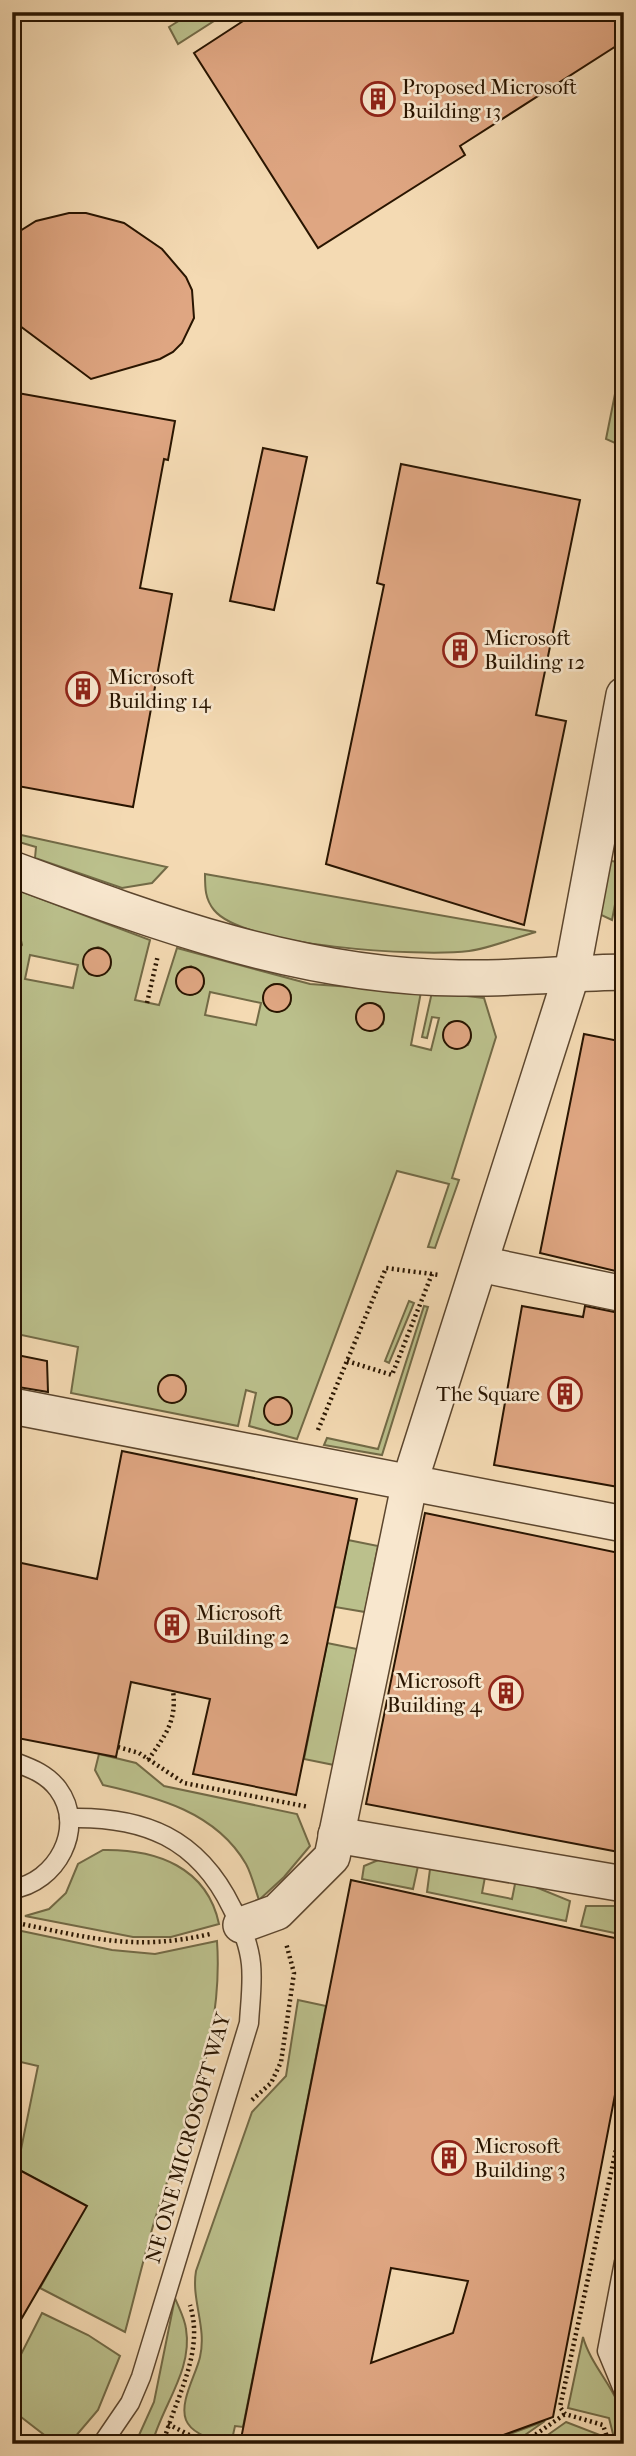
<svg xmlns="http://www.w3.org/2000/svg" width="636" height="2456" viewBox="0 0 636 2456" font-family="'IM FELL French Canon',serif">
  <rect width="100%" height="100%" fill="#f4dab3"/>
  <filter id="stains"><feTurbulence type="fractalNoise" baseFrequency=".00286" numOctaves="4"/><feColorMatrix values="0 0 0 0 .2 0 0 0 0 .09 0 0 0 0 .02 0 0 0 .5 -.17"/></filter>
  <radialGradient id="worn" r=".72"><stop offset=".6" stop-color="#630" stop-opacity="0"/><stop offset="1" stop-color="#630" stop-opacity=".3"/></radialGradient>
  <!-- green -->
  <g fill="#bbc08c" stroke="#726a46" stroke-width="2" fill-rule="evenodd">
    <polygon points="193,12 228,12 178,44 169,27"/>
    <polygon points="624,349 624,447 606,439"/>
    <polygon points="12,833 167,867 152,883 122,888 35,858 36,847 12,840"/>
    <polygon points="606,860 623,863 612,920 599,914"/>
    <path d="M205 874 536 932C514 938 491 948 469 951 421 957 244 947 214 910 205 899 205 888 205 874Z"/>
    <path d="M12 888 150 940 135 1000 159 1005 177 948 310 984 421 992 411 1045 431 1050 439 1018 432 1017 427 1038 422 1037 432 992 484 998 496 1037 452 1178 459 1180 435 1248 428 1247 449 1184 397 1171 297 1439 249 1426 256 1393 246 1390 238 1426 71 1393 78 1347 12 1333V957L22 945 20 936 12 930ZM98 947C108 950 112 958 110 968L99 976 89 974 83 962 89 950ZM30 955 78 965 73 988 25 979ZM191 966 202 974 204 983 200 991 192 995 179 990 176 981 182 969ZM274 984 283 985 291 995 290 1004 279 1012 270 1010 263 998 266 989ZM210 992 261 1003 256 1025 205 1015ZM371 1003 380 1006 384 1014 383 1024 372 1031 363 1029 356 1018 359 1009ZM458 1021 469 1028 471 1037 468 1045 455 1049 444 1040V1031L449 1023ZM168 1375 178 1376 186 1386 182 1399 174 1403 165 1401 158 1390 161 1381ZM279 1397 287 1400 292 1412 288 1421 275 1425 265 1416V1406L270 1399Z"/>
    <polygon points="409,1301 414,1303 389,1363 385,1361"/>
    <polygon points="424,1306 428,1307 382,1455 324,1445 327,1438 378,1449"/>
    <polygon points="348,1540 378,1546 365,1612 335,1607"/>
    <polygon points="327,1643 357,1649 334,1765 304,1759"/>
    <path d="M99 1754 136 1763 164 1786 297 1814 310 1846 284 1877 259 1900C255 1889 252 1875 246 1864 216 1812 157 1797 103 1785L95 1770Z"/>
    <path d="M103 1850C156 1849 207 1867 219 1924L171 1937H133L25 1916 49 1909 66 1893 78 1864Z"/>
    <polygon points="383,1858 418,1866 413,1889 362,1879 364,1866"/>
    <polygon points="457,1864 485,1877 482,1893 512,1899 516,1879 570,1901 566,1921 427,1892 430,1869"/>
    <polygon points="586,1906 624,1906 624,1935 581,1926"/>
    <path d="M12 1929 112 1950 155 1954 217 1941C224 2041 184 2126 155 2219 144 2256 135 2295 125 2332L40 2288 86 2206 17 2169 38 2066 12 2060Z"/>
    <path d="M298 2000 326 2006 243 2427 235 2426 231 2444H227C214 2439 192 2435 186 2420 179 2402 196 2375 200 2357 207 2327 191 2300 196 2271L252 2112 286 2076Z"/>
    <path d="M175 2298C179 2308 185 2319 186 2329 193 2370 162 2406 152 2444H135L154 2402Z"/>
    <polygon points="42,2313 88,2335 120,2356 98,2410 69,2444 56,2444 12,2410 12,2372"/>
    <path d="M583 2337C592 2370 624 2395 624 2429L614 2438 609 2418 568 2408Z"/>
    <polygon points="545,2421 512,2444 483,2444"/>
    <polygon points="566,2422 600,2435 568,2444 535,2444"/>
  </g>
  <!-- building -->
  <g fill="#dfa682" stroke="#291501" stroke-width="2" fill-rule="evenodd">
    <polygon points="257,12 624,12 624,41 460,146 465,155 318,248 194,53"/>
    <polygon points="69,213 86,213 124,223 162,249 186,277 192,290 194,318 182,343 173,352 160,359 91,379 12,320 12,236 36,221"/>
    <polygon points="12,392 175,421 168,460 164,459 140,588 172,594 133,807 12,785"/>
    <polygon points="263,448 307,457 274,610 230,601"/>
    <polygon points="401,464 580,500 536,715 566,721 524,925 326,864 384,585 377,583"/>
    <circle cx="97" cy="962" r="14"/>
    <circle cx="190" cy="981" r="14"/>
    <circle cx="277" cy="998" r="14"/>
    <circle cx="370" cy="1017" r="14"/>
    <circle cx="457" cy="1035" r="14"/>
    <polygon points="584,1034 624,1042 624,1273 540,1253"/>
    <polygon points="522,1306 583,1317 585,1306 624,1314 624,1488 494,1465"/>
    <polygon points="12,1354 47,1361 48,1392 12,1386"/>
    <circle cx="172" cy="1389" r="14"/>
    <circle cx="278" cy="1411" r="14"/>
    <polygon points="122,1451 357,1499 296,1795 193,1774 210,1699 131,1682 116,1757 12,1737 12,1561 97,1579"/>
    <polygon points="425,1513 624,1554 624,1853 366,1804"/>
    <path d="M351 1880 624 1940V2048L553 2417 479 2444H240ZM391 2268 468 2281 453 2333 371 2363Z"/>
    <polygon points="12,2166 87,2206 12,2335"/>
  </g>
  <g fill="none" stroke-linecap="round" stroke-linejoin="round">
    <!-- lane casing -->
    <g stroke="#5c462e" stroke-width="21">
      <g id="lane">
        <path d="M12 1761C30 1768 46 1773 58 1789 87 1828 56 1883 12 1889"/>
        <path d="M69 1818C144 1816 198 1838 232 1908 241 1925 249 1944 251 1964 253 1983 250 2004 249 2023L141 2377 130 2403 102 2444"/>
        <polyline points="624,2262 607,2351 624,2392"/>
      </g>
    </g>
    <!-- street casing -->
    <g stroke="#5c462e" stroke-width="38">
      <g id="street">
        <path d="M12 869C157 923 303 977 459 978 514 979 569 973 624 972"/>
        <polyline points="480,1264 624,1294"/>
        <polyline points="12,1406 624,1524"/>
        <polyline points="336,1835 624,1884"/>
        <polyline points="241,1925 277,1912 332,1857 410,1481 572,973 624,695"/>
      </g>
    </g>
    <!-- path -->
    <g stroke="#291501" stroke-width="4.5" stroke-dasharray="2 3.5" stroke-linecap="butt">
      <polyline points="147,1003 158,955"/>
      <polyline points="347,1361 392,1375 432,1274"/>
      <polyline points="318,1430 386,1268 439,1275"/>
      <polyline points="118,1747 139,1753 184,1783 309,1807"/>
      <path d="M148 1760C165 1736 177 1721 173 1691"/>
      <path d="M12 1922C87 1937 133 1952 210 1934"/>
      <polyline points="252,2100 271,2083 281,2062 294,1973 286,1943"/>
      <polyline points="614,2160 624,2162"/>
      <polyline points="168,2424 207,2444"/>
      <polyline points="608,2440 603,2425 565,2414 560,2407 624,2113"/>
      <path d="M163 2444C175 2398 205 2353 190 2305"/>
      <polyline points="522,2444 565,2414"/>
      <polyline points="594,2444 608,2440 610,2444"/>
      <polyline points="617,2444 624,2437"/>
    </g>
    <!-- lane -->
    <use href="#lane" stroke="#f8e7ce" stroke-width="18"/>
    <!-- street -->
    <use href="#street" stroke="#f8e7ce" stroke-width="35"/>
  </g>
  <!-- icons -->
  <defs>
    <g id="building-ring" transform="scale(1.75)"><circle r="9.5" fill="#f8e7ce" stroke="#8f2418" stroke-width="1.5"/><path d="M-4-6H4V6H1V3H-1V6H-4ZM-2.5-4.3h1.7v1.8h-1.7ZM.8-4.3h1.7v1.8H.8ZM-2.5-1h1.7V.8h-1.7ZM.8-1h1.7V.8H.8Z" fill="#8f2418"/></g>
  </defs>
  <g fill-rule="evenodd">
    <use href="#building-ring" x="378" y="99"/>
    <use href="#building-ring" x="460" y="650"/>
    <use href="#building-ring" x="83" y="689"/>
    <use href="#building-ring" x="565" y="1394"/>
    <use href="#building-ring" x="172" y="1625"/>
    <use href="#building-ring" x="506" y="1693"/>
    <use href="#building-ring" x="449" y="2158"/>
  </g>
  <g text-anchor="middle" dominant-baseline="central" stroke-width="5" stroke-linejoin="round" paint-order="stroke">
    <!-- poi labels -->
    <g font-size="21" fill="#291501" stroke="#f8e7ce" text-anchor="start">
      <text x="402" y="87">Proposed Microsoft<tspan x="402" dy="24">Building 13</tspan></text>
      <text x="484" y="638">Microsoft<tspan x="484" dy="24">Building 12</tspan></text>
      <text x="108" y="677">Microsoft<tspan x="108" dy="24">Building 14</tspan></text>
      <text x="540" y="1394" text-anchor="end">The Square</text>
      <text x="196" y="1613">Microsoft<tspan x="196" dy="24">Building 2</tspan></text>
      <text x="482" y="1681" text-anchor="end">Microsoft<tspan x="482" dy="24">Building 4</tspan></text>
      <text x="474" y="2146">Microsoft<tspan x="474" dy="24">Building 3</tspan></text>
    </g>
    <!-- street labels -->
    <g font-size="21" fill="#291501" stroke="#f8e7ce">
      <text transform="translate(188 2138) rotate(-74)">NE ONE MICROSOFT WAY</text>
    </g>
  </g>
  <!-- margin -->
  <rect width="636" height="2456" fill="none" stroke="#f4dab3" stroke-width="42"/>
  <rect x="14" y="14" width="608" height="2428" fill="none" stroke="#291501" stroke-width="3.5"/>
  <rect x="21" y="21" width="594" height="2414" fill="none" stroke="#291501" stroke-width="2"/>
  <rect width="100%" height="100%" filter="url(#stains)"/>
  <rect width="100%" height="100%" fill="url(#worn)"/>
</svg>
